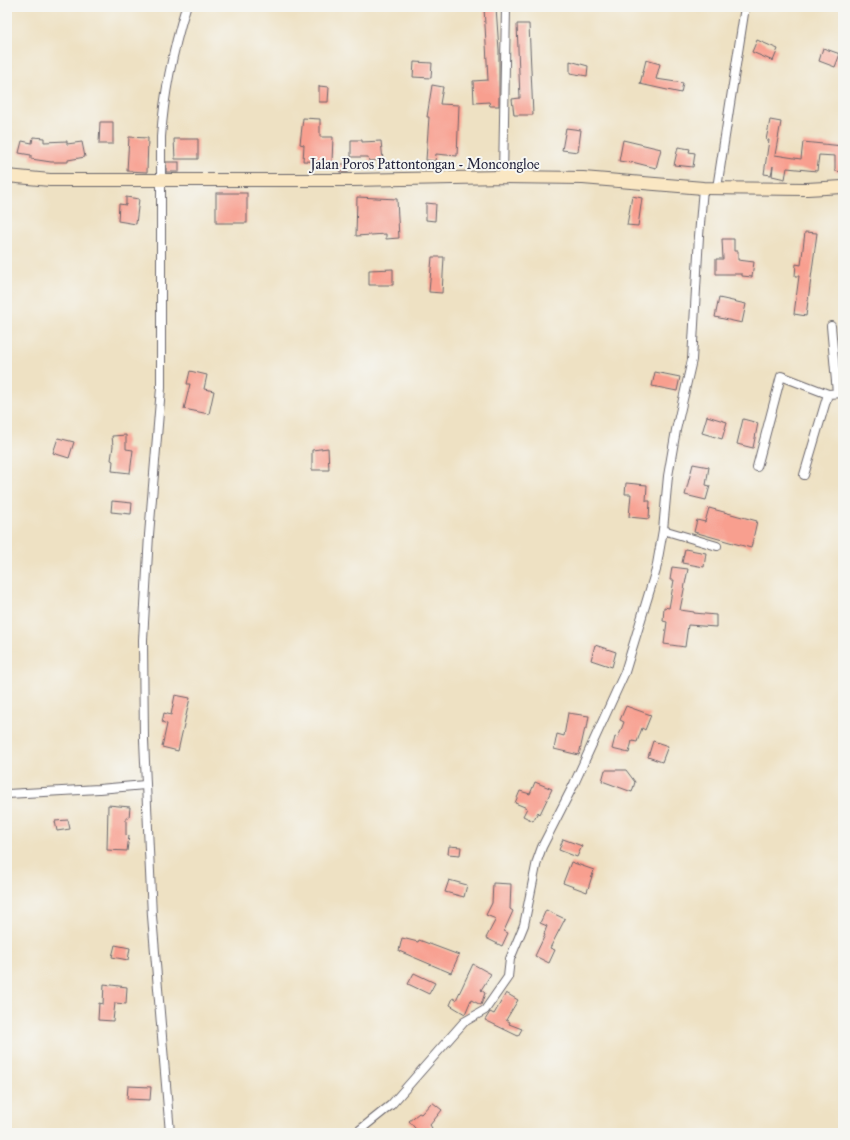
<svg xmlns="http://www.w3.org/2000/svg" width="850" height="1140" viewBox="0 0 850 1140" font-family="'IM FELL Great Primer',serif">
  <rect width="100%" height="100%" fill="#f6f6f2"/>
  <filter id="ink" filterUnits="userSpaceOnUse"><feTurbulence type="fractalNoise" baseFrequency=".025" numOctaves="2"/><feDisplacementMap in="SourceGraphic" scale="8" xChannelSelector="R" yChannelSelector="G"/><feConvolveMatrix kernelMatrix="1 2 1 2 8 2 1 2 1" color-interpolation-filters="sRGB"/></filter>
  <filter id="wash" filterUnits="userSpaceOnUse"><feTurbulence type="fractalNoise" baseFrequency=".012" numOctaves="4" result="noise"/><feDisplacementMap in="SourceGraphic" scale="16" xChannelSelector="R" yChannelSelector="G"/><feGaussianBlur stdDeviation="0.9" result="paint"/><feColorMatrix in="noise" values="0 0 0 0 0 0 0 0 0 0 0 0 0 0 0 0 0 1.4 0 .05"/><feComposite in="paint" operator="in"/></filter>
  <g filter="url(#wash)">
    <rect width="100%" height="100%" fill="#eee1c3"/>
    <g id="blocks">
      <!-- building -->
      <g fill="#f89f8f">
        <polygon points="484,7 496,7 499,50 499,106 490,106 489,102 474,103 473,81 488,80"/>
        <polygon points="517,24 529,24 533,115 514,115 512,99 520,98"/>
        <polygon points="757,40 778,49 773,61 752,52"/>
        <polygon points="823,48 840,54 835,67 819,61"/>
        <polygon points="646,60 660,64 656,79 683,83 681,93 640,84"/>
        <polygon points="570,61 588,66 587,76 570,73"/>
        <polygon points="414,62 432,63 431,78 413,77"/>
        <polygon points="432,85 443,87 440,104 459,105 457,156 436,154 435,161 426,160 429,117 427,117"/>
        <polygon points="319,86 329,87 328,102 319,102"/>
        <polygon points="303,118 320,119 320,137 333,137 332,162 303,161 304,145 300,144"/>
        <polygon points="770,120 781,122 775,155 801,159 803,142 843,146 843,172 835,171 835,156 819,155 817,171 787,168 785,179 772,176 773,166 771,175 764,174 769,140 766,140"/>
        <polygon points="100,122 113,122 113,144 99,144"/>
        <polygon points="566,128 581,130 578,152 562,150"/>
        <polygon points="33,137 44,138 44,142 67,141 67,144 82,142 85,157 68,160 68,162 51,162 31,159 31,155 19,153 22,141 32,143"/>
        <polygon points="129,137 148,138 147,172 127,171"/>
        <polygon points="174,139 198,139 198,159 175,159"/>
        <polygon points="351,140 362,140 362,142 381,141 383,160 369,161 368,157 351,157"/>
        <polygon points="623,140 661,149 656,168 632,162 632,163 619,161"/>
        <polygon points="678,147 690,149 689,152 695,153 693,167 674,165"/>
        <rect x="166" y="162" width="13" height="10"/>
        <rect x="340" y="164" width="8" height="8"/>
        <rect x="216" y="193" width="31" height="30"/>
        <polygon points="632,196 642,198 638,226 627,225"/>
        <polygon points="126,197 139,199 136,224 118,221 119,204 126,205"/>
        <polygon points="357,197 397,199 399,238 386,239 386,234 356,236"/>
        <polygon points="426,203 436,204 435,221 426,220"/>
        <polygon points="805,232 817,233 806,316 794,314 799,276 795,276 796,264 801,265"/>
        <polygon points="722,239 734,239 734,251 738,251 738,260 754,262 752,277 742,276 742,274 716,274 716,259 723,259"/>
        <polygon points="432,257 444,257 442,293 429,292"/>
        <polygon points="393,269 393,285 369,285 369,270"/>
        <polygon points="719,298 746,304 742,323 715,317"/>
        <polygon points="190,371 207,375 204,389 214,391 209,414 184,409 190,384 187,384"/>
        <polygon points="655,372 680,377 677,391 652,386"/>
        <polygon points="707,416 727,422 722,439 702,433"/>
        <polygon points="743,419 758,423 753,448 737,444"/>
        <polygon points="126,435 126,449 133,450 130,473 112,471 113,461 111,460 113,446 112,436"/>
        <polygon points="58,438 74,442 69,458 53,453"/>
        <polygon points="328,448 329,470 312,470 312,450"/>
        <polygon points="693,464 709,467 706,485 710,486 706,500 685,495"/>
        <polygon points="626,483 647,485 646,501 650,501 649,519 629,517 631,494 625,494"/>
        <polygon points="112,501 132,503 131,514 111,512"/>
        <polygon points="709,508 757,521 751,548 694,532 697,520 705,522"/>
        <polygon points="685,549 706,553 704,567 682,563"/>
        <polygon points="672,567 688,569 680,610 694,612 694,613 716,615 716,627 688,625 685,647 664,644 667,622 663,621 664,607 669,608 674,580 670,580"/>
        <polygon points="595,645 616,652 612,667 591,660"/>
        <polygon points="175,695 190,698 178,751 162,747 167,724 162,722 164,713 171,715"/>
        <polygon points="626,706 651,715 645,730 642,728 637,742 632,741 629,753 612,749 615,737 618,738 624,722 620,720"/>
        <polygon points="568,713 589,716 587,728 585,728 579,755 554,749 557,734 564,736"/>
        <polygon points="653,741 668,746 662,762 648,757"/>
        <polygon points="605,770 626,770 635,782 632,792 602,781"/>
        <polygon points="535,782 552,789 540,814 538,812 533,821 523,816 527,808 515,803 520,791 530,794"/>
        <polygon points="108,805 130,807 129,818 126,818 126,835 129,836 127,851 107,850"/>
        <polygon points="68,820 70,829 57,831 55,821"/>
        <polygon points="563,839 582,846 577,857 559,850"/>
        <polygon points="449,846 461,847 460,855 448,854"/>
        <polygon points="571,862 594,870 587,892 563,883"/>
        <polygon points="449,880 467,885 464,897 445,892"/>
        <polygon points="493,883 511,884 510,909 513,911 504,931 508,933 502,946 486,938 496,919 486,915 492,903"/>
        <polygon points="546,910 565,919 550,948 555,950 549,963 535,956 545,935 544,934 547,926 540,923"/>
        <polygon points="402,938 418,942 419,940 459,955 451,973 399,951"/>
        <polygon points="115,945 130,948 128,960 112,957"/>
        <polygon points="473,964 491,974 481,990 485,993 481,1005 471,1000 465,1014 450,1005 453,998 456,1000"/>
        <polygon points="414,973 435,983 429,994 408,984"/>
        <polygon points="104,984 127,987 126,1004 115,1003 113,1021 98,1020 99,1003 103,1004"/>
        <polygon points="506,993 518,1000 506,1020 510,1022 509,1024 522,1029 518,1036 485,1020 490,1012 494,1014"/>
        <polygon points="128,1086 151,1087 150,1100 127,1099"/>
        <polygon points="432,1102 442,1110 430,1125 432,1128 427,1133 419,1133 409,1121 419,1113 421,1114"/>
      </g>
    </g>
  </g>
  <g filter="url(#ink)">
    <use href="#blocks" fill-opacity="0" stroke="#69656b" stroke-width="1"/>
    <g fill="none" stroke-linecap="round" stroke-linejoin="round">
      <!-- street casing -->
      <g stroke="#69656b" stroke-width="10">
        <g id="street">
          <polyline points="503,177 506,7"/>
          <polyline points="717,188 745,7"/>
          <polyline points="831,326 837,393"/>
          <polyline points="757,467 781,376 828,394"/>
          <polyline points="804,475 828,394 843,393"/>
          <polyline points="663,530 717,546"/>
          <polyline points="7,794 99,789 145,785"/>
          <path d="M170 1133 152 916 144 740 143 640 149 535 161 388V137C164 93 173 50 186 7"/>
          <polyline points="356,1133 391,1105 464,1022 485,1010 508,977 510,959 524,925 537,861 542,847 574,784 625,672 656,570 663,530 668,476 676,430 692,360 699,236 703,188"/>
        </g>
      </g>
      <!-- secondary casing -->
      <g stroke="#69656b" stroke-width="14">
        <polyline id="secondary" points="7,176 50,180 353,180 503,177 583,178 703,188 807,189 843,187"/>
      </g>
      <!-- street -->
      <use href="#street" stroke="#fff" stroke-width="8"/>
      <!-- secondary -->
      <use href="#secondary" stroke="#fae7c3" stroke-width="12"/>
    </g>
  </g>
  <g text-anchor="middle" dominant-baseline="central" stroke-width="4" stroke-linejoin="round" paint-order="stroke">
    <!-- street labels -->
    <g font-size="14" fill="#22223b" stroke="#f6f6f2">
      <text x="425" y="164">Jalan Poros Pattontongan - Moncongloe</text>
    </g>
  </g>
  <!-- margin -->
  <rect width="850" height="1140" fill="none" stroke="#f6f6f2" stroke-width="24"/>
</svg>
